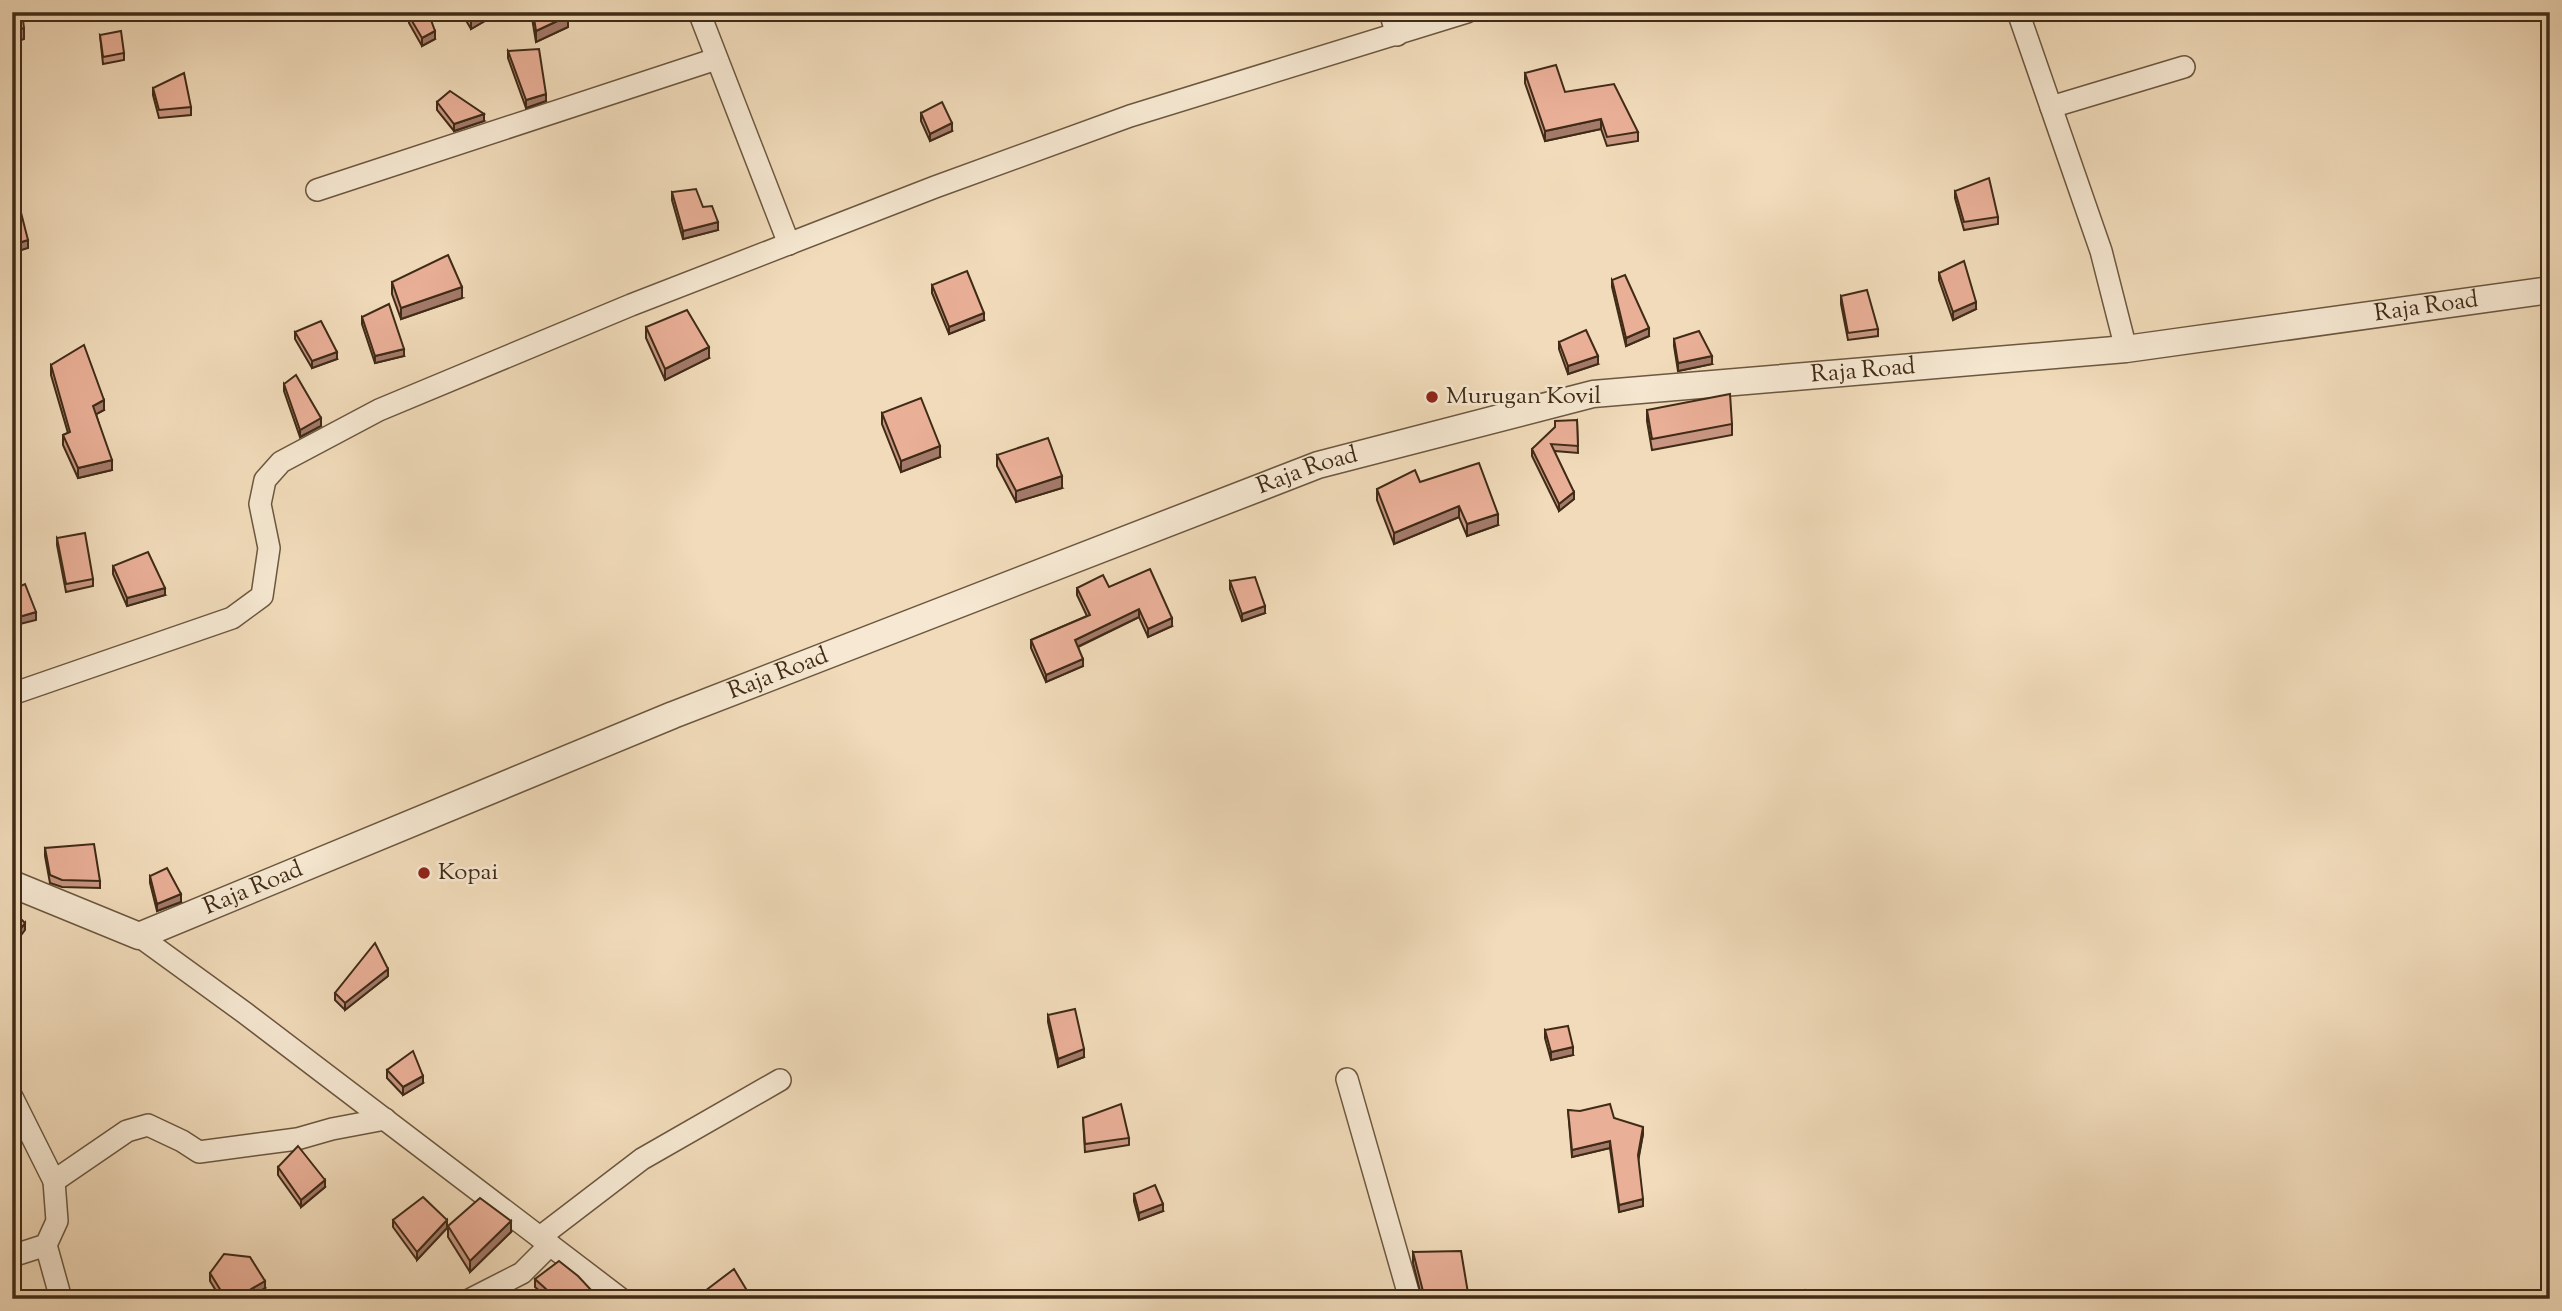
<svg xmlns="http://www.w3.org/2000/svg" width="2562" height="1311" viewBox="0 0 2562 1311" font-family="'Sorts Mill Goudy',serif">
  <rect width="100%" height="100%" fill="#f1dbba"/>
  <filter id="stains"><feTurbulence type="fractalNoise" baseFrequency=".00286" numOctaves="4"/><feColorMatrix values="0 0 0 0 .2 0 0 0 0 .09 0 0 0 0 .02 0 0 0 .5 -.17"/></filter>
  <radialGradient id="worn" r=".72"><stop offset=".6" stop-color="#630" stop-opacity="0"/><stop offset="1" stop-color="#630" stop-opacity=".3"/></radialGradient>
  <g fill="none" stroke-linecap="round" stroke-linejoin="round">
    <!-- minor casing -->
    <g stroke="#6c573f" stroke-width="24">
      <g id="minor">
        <polyline points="699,12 789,244"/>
        <polyline points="1390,12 1397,35"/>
        <polyline points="2018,12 2101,251 2126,349"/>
        <polyline points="2051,107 2184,67"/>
        <polyline points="317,190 716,59"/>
        <polyline points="12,694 232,618 262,596 269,548 260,504 265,480 281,462 379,410 631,305 935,187 1130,116 1467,12"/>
        <polyline points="139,936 245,1013 621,1299"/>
        <polyline points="1347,1079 1410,1299"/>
        <polyline points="12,1097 54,1181 57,1221 46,1245 12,1256"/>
        <polyline points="54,1181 127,1131 148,1125 182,1141 199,1152 297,1139 332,1129 385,1119"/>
        <polyline points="540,1237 642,1159 780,1080"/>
        <polyline points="46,1245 61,1299"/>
        <polyline points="471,1299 522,1273 550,1245"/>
      </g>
    </g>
    <!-- tertiary casing -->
    <g stroke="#6c573f" stroke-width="29">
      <g id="tertiary">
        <path id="s1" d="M12 884 139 936 673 715 1318 465 1593 394 2126 349 2550 290"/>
      </g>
    </g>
    <!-- minor -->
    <use href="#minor" stroke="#f6e8d2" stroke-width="21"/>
    <!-- tertiary -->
    <use href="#tertiary" stroke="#f6e8d2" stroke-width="26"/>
  </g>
  <!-- wall -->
  <g fill="#c89682" stroke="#402b16" stroke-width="2">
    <polygon points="461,12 490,12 490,18 471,29"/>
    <polygon points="531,12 567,12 568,27 536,42"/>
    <polygon points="409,16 435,39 422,46 409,23"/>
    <polygon points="100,35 124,53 124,60 103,64"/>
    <polygon points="508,51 546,101 526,108 508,58"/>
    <polygon points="1525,73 1565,92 1638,132 1638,141 1607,146 1601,129 1545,141 1525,83"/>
    <polygon points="153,88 191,107 191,115 159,118 153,95"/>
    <polygon points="437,102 484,121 454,131 437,110"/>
    <polygon points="921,113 952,131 930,141 921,121"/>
    <polygon points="1955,191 1998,217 1998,224 1964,230 1955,198"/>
    <polygon points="672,192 703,207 718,230 683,239 672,200"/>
    <polygon points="1939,273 1976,309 1953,320 1939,280"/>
    <polygon points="1612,280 1649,336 1626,346 1612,287"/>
    <polygon points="392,282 462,298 401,319 392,294"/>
    <polygon points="932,285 984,320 949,334 932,293"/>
    <polygon points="1841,296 1878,329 1878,336 1848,340 1841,304"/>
    <polygon points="362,317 404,356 375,363 362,324"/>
    <polygon points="646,327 709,358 665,380 646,338"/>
    <polygon points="295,332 337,359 312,368 295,339"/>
    <polygon points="1674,339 1712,364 1678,371 1674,346"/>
    <polygon points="1559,342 1598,364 1568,374 1559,349"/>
    <polygon points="51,365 104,410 96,414 112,470 78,478 63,445 63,435 68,433 51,375"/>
    <polygon points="284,384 321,426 300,437 284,391"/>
    <polygon points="1647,410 1732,424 1732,435 1652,450 1647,421"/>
    <polygon points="882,413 940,457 901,472 882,424"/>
    <polygon points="1577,420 1578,453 1554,451 1574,499 1559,511 1532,456 1532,449"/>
    <polygon points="997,455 1062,488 1016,502 997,466"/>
    <polygon points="1420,482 1498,525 1467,536 1459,517 1394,544 1377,500 1377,489"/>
    <polygon points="57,538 93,579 93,586 66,592 57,545"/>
    <polygon points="113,566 165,595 127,606 113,574"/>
    <polygon points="1230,581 1265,613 1242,621 1230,589"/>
    <polygon points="1109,587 1172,626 1148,637 1139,617 1078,647 1083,666 1046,682 1031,648 1031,640 1087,616 1077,595 1077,588"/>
    <polygon points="45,848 100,881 100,888 62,887 50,883 45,856"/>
    <polygon points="150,876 181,902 157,911 150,883"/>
    <polygon points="388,976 345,1010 335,1000 335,993"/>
    <polygon points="1048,1015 1084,1057 1058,1067 1048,1022"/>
    <polygon points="1545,1030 1573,1055 1551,1060 1545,1038"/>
    <polygon points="387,1070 423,1083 403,1095 387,1078"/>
    <polygon points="1568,1110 1614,1118 1643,1134 1638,1159 1643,1206 1619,1212 1610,1148 1572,1157"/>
    <polygon points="1083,1118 1129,1138 1129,1145 1085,1152"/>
    <polygon points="278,1167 325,1187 301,1207 278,1175"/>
    <polygon points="1134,1194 1163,1211 1139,1220 1134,1201"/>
    <polygon points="393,1220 447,1228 417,1260 393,1227"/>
    <polygon points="448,1226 511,1232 470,1272 448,1237"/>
    <polygon points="1413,1252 1469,1299 1422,1299 1413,1263"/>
    <polygon points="210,1273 265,1288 247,1299 221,1299 210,1281"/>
    <polygon points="535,1279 592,1298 549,1299 535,1287"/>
  </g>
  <!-- shaded-wall -->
  <g fill="#a37a6a" stroke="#402b16" stroke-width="2">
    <polygon points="487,12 490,12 490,18 471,29 471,21"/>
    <polygon points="568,16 568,27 536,42 536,31"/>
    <polygon points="24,28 24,39 12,43 12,31"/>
    <polygon points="435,31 435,39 422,46 422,38"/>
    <polygon points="546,94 546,101 526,108 526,100"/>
    <polygon points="484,114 484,121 454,131 454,124"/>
    <polygon points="1601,119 1601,129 1545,141 1545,131"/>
    <polygon points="952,123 952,131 930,141 930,134"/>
    <polygon points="718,222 718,230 683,239 683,231"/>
    <polygon points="28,240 28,248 12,253 12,245"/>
    <polygon points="462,287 462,298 401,319 401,308"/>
    <polygon points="1976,302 1976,309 1953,320 1953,312"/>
    <polygon points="984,313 984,320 949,334 949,327"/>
    <polygon points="1649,328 1649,336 1626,346 1626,338"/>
    <polygon points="709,347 709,358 665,380 665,369"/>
    <polygon points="404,349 404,356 375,363 375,356"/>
    <polygon points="337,352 337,359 312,368 312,361"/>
    <polygon points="1598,356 1598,364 1568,374 1568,366"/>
    <polygon points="1712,356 1712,364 1678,371 1678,363"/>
    <polygon points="104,400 104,410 93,416 93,406"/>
    <polygon points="321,418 321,426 300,437 300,430"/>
    <polygon points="940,446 940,457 901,472 901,461"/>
    <polygon points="112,460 112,470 78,478 78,468"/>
    <polygon points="1062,476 1062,488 1016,502 1016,491"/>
    <polygon points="1574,492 1574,499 1559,511 1559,504"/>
    <polygon points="1459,506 1459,517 1394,544 1394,533"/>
    <polygon points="1498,514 1498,525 1467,536 1467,524"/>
    <polygon points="165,588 165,595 127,606 127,598"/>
    <polygon points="1265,606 1265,613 1242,621 1242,614"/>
    <polygon points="1139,609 1139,617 1075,648 1075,640"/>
    <polygon points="36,612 36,620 12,626 12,619"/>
    <polygon points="1172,618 1172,626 1148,637 1148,629"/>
    <polygon points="1083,659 1083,666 1046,682 1046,675"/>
    <polygon points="181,894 181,902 157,911 157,904"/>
    <polygon points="25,923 25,930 12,947 12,940"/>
    <polygon points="388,969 388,976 345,1010 345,1003"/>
    <polygon points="1573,1047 1573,1055 1551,1060 1551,1052"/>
    <polygon points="1084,1049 1084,1057 1058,1067 1058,1059"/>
    <polygon points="423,1076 423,1083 403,1095 403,1087"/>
    <polygon points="1643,1127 1643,1134 1638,1162 1638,1155"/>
    <polygon points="1610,1141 1610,1148 1572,1157 1572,1150"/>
    <polygon points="325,1180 325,1187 301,1207 301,1200"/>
    <polygon points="1643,1199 1643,1206 1619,1212 1619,1205"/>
    <polygon points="1163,1204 1163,1211 1139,1220 1139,1213"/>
    <polygon points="447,1220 447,1228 417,1260 417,1252"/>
    <polygon points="511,1221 511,1232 470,1272 470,1261"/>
    <polygon points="265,1281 265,1288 247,1299 234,1299"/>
    <polygon points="592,1291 592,1298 578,1299"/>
  </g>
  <!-- building -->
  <g fill="#e9af97" stroke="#402b16" stroke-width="2">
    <polygon points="12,12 22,12 24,28 12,31"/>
    <polygon points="417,12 428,12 435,31 422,38 409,16"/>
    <polygon points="465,12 487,12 471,21"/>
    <polygon points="533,12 567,12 568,16 536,31"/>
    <polygon points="121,31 124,53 103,57 100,35"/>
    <polygon points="539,49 546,94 526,100 508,51"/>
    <polygon points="1556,65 1565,92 1614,84 1638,132 1607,137 1601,119 1545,131 1525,73"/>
    <polygon points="184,73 191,107 159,110 153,88"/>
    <polygon points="450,91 484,114 454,124 437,102"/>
    <polygon points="942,102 952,123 930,134 921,113"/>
    <polygon points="1989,178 1998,217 1964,222 1955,191"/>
    <polygon points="696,189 703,207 712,206 718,222 683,231 672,192"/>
    <polygon points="17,197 28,240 12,245 12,198"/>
    <polygon points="448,255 462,287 401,308 392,282"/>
    <polygon points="1964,261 1976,302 1953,312 1939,273"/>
    <polygon points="967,271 984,313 949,327 932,285"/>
    <polygon points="1625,275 1649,328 1626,338 1612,280"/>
    <polygon points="1867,290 1878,329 1848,333 1841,296"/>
    <polygon points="389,304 404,349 375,356 362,317"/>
    <polygon points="687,310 709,347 665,369 646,327"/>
    <polygon points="321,321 337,352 312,361 295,332"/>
    <polygon points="1586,330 1598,356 1568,366 1559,342"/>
    <polygon points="1699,331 1712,356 1678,363 1674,339"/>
    <polygon points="84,345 104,400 93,406 112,460 78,468 63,435 70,432 51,365"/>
    <polygon points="296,375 321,418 300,430 284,384"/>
    <polygon points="1730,394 1732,424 1652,439 1647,410"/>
    <polygon points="921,398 940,446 901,461 882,413"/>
    <polygon points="1577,420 1578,446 1551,444 1574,492 1559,504 1532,449 1555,427 1555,421"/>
    <polygon points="1048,438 1062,476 1016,491 997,455"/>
    <polygon points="1479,463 1498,514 1467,524 1459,506 1394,533 1377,489 1415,470 1420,482"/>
    <polygon points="85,533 93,579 66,584 57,538"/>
    <polygon points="148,552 165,588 127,598 113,566"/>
    <polygon points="1150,569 1172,618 1148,629 1139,609 1075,640 1083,659 1046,675 1031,640 1090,615 1077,588 1103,575 1109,587"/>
    <polygon points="1255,577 1265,606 1242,614 1230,581"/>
    <polygon points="25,584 36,612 12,619 12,590"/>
    <polygon points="94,844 100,881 62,880 50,875 45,848"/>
    <polygon points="167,868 181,894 157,904 150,876"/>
    <polygon points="12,910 25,923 12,940"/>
    <polygon points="375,943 388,969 345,1003 335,993"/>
    <polygon points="1075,1009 1084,1049 1058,1059 1048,1015"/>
    <polygon points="1568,1026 1573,1047 1551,1052 1545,1030"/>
    <polygon points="413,1051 423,1076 403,1087 387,1070"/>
    <polygon points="1121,1104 1129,1138 1085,1144 1083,1118"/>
    <polygon points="1610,1104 1614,1118 1643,1127 1638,1155 1643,1199 1619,1205 1610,1141 1572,1150 1568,1110 1580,1111"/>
    <polygon points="298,1146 325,1180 301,1200 278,1167"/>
    <polygon points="1155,1185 1163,1204 1139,1213 1134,1194"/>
    <polygon points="423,1197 447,1220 417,1252 393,1220"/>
    <polygon points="480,1198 511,1221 470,1261 448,1226"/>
    <polygon points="1461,1251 1469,1299 1425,1299 1413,1252"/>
    <polygon points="224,1254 250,1257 265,1281 234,1299 226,1299 210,1273"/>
    <polygon points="559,1261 578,1276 592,1291 578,1299 557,1299 535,1279"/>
    <polygon points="734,1269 752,1299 710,1299 705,1291"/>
    <polygon points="1805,1290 1807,1299 1781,1299 1780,1296"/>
  </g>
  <!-- markers -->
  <g fill="#8f2418" stroke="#f6e8d2" stroke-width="2.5">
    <circle cx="1432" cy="397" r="7"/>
    <circle cx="424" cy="873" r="7"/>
  </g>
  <g text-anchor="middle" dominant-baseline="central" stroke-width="5" stroke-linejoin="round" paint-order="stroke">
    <!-- street labels -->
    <g font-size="24" fill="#402b16" stroke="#f6e8d2">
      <text stroke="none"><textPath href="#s1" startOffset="2529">Raja Road</textPath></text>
      <text stroke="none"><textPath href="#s1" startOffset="1962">Raja Road</textPath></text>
      <text stroke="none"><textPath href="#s1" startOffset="1395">Raja Road</textPath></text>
      <text stroke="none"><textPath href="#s1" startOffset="828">Raja Road</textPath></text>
      <text stroke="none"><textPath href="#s1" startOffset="261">Raja Road</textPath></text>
    </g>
    <!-- poi labels -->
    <g font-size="24" fill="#402b16" stroke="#f6e8d2" text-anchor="start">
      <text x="1446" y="397">Murugan Kovil</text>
      <text x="438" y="873">Kopai</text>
    </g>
  </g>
  <!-- margin -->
  <rect width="2562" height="1311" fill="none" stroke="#f1dbba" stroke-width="42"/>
  <rect x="14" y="14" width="2534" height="1283" fill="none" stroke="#402b16" stroke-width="3.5"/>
  <rect x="21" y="21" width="2520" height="1269" fill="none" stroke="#402b16" stroke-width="2"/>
  <rect width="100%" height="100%" filter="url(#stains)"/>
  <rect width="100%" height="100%" fill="url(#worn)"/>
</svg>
